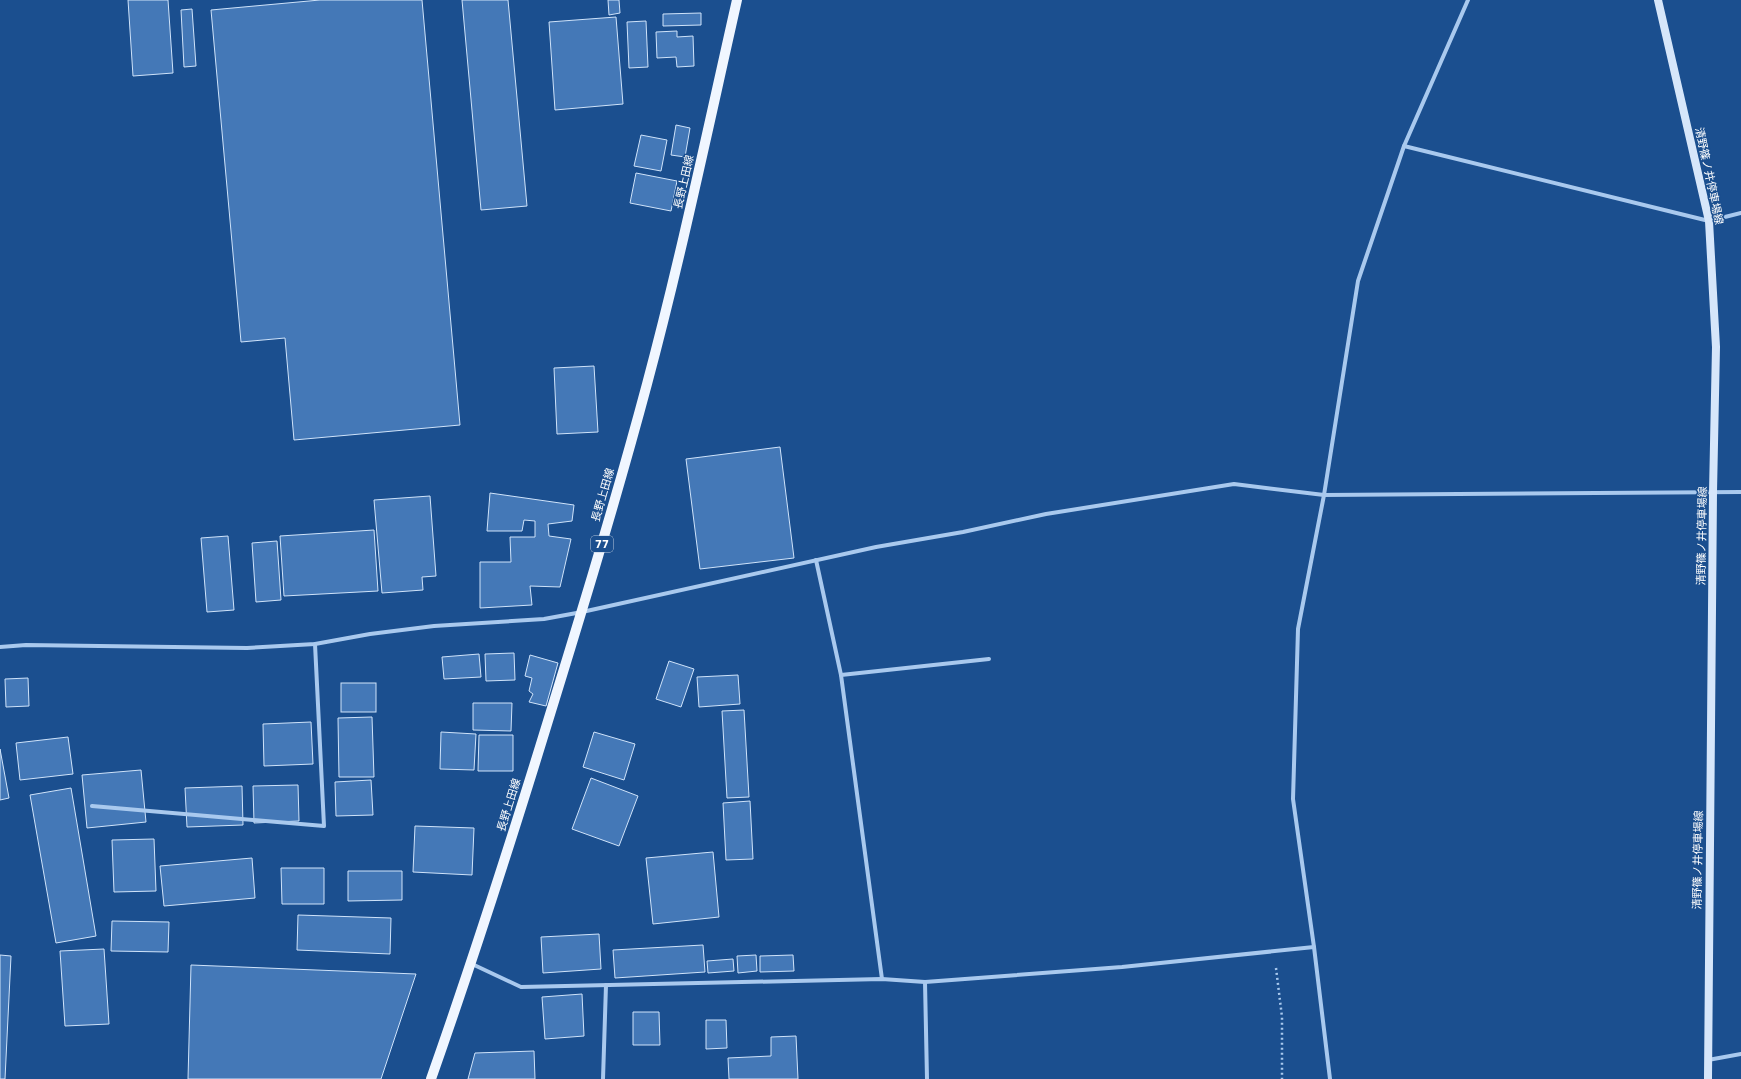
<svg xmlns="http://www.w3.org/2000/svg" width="1741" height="1079" viewBox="0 0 1741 1079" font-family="'DejaVu Sans','Noto Sans JP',sans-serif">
  <rect width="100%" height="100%" fill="#1b4f8f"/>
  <!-- building -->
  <g fill="#4478b7" stroke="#cfe3fa">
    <polygon points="128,0 168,0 173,73 133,76"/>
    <polygon points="320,0 422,0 460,425 294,440 285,338 241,342 211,10"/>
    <polygon points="462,0 508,0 527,206 481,210"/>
    <polygon points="608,0 619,0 620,13 609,15"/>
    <polygon points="192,9 196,66 184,67 181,10"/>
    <polygon points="701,13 701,25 663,26 663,14"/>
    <polygon points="616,17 623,104 555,110 549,22"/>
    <polygon points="646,21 648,67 629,68 627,22"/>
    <polygon points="677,31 677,37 693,36 694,66 677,67 676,57 657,58 656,32"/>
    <polygon points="676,125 690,128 685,157 671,155"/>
    <polygon points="641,135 667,140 661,171 634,166"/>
    <polygon points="636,173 677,181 671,211 630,203"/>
    <polygon points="594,366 598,432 557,434 554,368"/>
    <polygon points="780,447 794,558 700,569 686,459"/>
    <polygon points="490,493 574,505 572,521 548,524 549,536 571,539 560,587 530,586 532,605 480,608 480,562 511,562 510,537 535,537 535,521 524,520 522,531 487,531"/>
    <polygon points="430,496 436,576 422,577 423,590 382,593 374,500"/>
    <polygon points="374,530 378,591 284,596 280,536"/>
    <polygon points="228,536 234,610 207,612 201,538"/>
    <polygon points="277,541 281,600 256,602 252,543"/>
    <polygon points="514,653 515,680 486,681 485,654"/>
    <polygon points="479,654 481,677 444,679 442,657"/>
    <polygon points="530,655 558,663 546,706 529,702 533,694 529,691 532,678 525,676"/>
    <polygon points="669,661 694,669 681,707 656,699"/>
    <polygon points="738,675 740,704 699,707 697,677"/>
    <polygon points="28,678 29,706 6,707 5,679"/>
    <rect x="341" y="683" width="35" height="29"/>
    <polygon points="473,703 512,703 511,731 473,730"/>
    <polygon points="744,710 749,797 727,798 722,711"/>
    <polygon points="372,717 374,777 339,777 338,718"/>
    <polygon points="311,722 313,764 264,766 263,724"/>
    <polygon points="441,732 476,734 474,770 440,769"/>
    <polygon points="594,732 635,744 624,780 583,767"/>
    <polygon points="479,735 513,735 513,771 478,771"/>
    <polygon points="68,737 73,774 20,780 16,743"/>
    <polygon points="0,749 9,798 0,800"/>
    <polygon points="141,770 146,822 87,828 82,775"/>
    <polygon points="591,778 638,796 619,846 572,829"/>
    <polygon points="371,780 373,815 336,816 335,782"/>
    <polygon points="298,785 299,821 254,823 253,786"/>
    <polygon points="242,786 243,825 187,827 185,788"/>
    <polygon points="71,788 96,936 56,943 30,795"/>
    <polygon points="750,801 753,859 726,860 723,803"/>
    <polygon points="415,826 474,828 472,875 413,872"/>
    <polygon points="154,839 156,891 114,892 112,840"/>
    <polygon points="713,852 719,917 653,924 646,858"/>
    <polygon points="252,858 255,898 164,906 160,866"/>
    <polygon points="281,868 324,868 324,904 282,904"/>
    <polygon points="348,871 402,871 402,900 348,901"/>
    <polygon points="298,915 391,918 390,954 297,950"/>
    <polygon points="112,921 169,922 168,952 111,951"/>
    <polygon points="599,934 601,969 543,973 541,937"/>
    <polygon points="703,945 705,972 615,978 613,950"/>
    <polygon points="104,949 109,1024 65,1026 60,951"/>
    <polygon points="0,955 11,956 5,1079 0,1079"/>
    <polygon points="756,955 757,971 738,973 737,956"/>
    <polygon points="793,955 794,971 760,972 760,956"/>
    <polygon points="733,959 734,971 708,973 707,961"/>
    <polygon points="191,965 416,974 381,1079 188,1079"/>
    <polygon points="582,994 584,1036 545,1039 542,997"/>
    <polygon points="633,1012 659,1012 660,1045 633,1045"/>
    <polygon points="706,1020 726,1020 727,1048 706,1049"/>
    <polygon points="796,1036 798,1079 729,1079 728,1058 771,1056 771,1037"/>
    <polygon points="534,1051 535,1079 468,1079 475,1053"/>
  </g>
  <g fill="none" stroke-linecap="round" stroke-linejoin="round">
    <!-- path -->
    <polyline stroke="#a9c9ee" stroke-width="2.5" stroke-dasharray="2 3" stroke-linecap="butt" points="1276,968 1282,1017 1282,1079"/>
    <!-- minor -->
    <g stroke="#a9c9ee" stroke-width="4">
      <polyline points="1404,146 1709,221 1741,213"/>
      <polyline points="816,560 841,675 882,979"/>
      <polyline points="0,647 26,645 247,648 315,644 370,634 434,626 544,619 582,612 876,547 963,532 1046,514 1234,484 1324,495 1741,492"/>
      <polyline points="841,675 989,659"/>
      <polyline points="92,806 324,826 315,644"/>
      <polyline points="472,964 521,987 882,979 925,982 1122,967 1314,947"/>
      <polyline points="925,982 927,1079"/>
      <polyline points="1708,1060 1741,1054"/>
      <polyline points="603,1079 606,985"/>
      <polyline points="1330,1079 1314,947 1293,799 1298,629 1324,495 1358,281 1404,146 1468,0"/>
    </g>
    <!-- secondary -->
    <polyline stroke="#d6e6fa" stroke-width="8" points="1658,0 1709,221 1716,347 1713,492 1708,1079"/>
    <!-- primary -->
    <path stroke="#f0f6ff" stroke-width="10" d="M431 1079C468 974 502 869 535 763 574 637 613 511 647 384 681 257 708 128 737 0"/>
  </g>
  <g text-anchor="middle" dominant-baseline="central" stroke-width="3" stroke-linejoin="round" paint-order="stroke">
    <!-- shield labels -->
    <rect fill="#1b4f8f" stroke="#bbcadd" stroke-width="1" x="591" y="536" width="22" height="16" rx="3"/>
    <g font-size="10" font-weight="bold" fill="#fff">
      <text x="602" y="544">77</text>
    </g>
    <!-- street labels -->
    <g font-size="11" fill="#fff" stroke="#1b4f8f">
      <text transform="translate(1709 176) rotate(78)">清野篠ノ井停車場線</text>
      <text transform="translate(684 182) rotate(-77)">長野上田線</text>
      <text transform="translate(603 495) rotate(-74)">長野上田線</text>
      <text transform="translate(1702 536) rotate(-89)">清野篠ノ井停車場線</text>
      <text transform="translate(509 805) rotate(-73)">長野上田線</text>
      <text transform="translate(1698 860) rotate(-89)">清野篠ノ井停車場線</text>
    </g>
  </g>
</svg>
